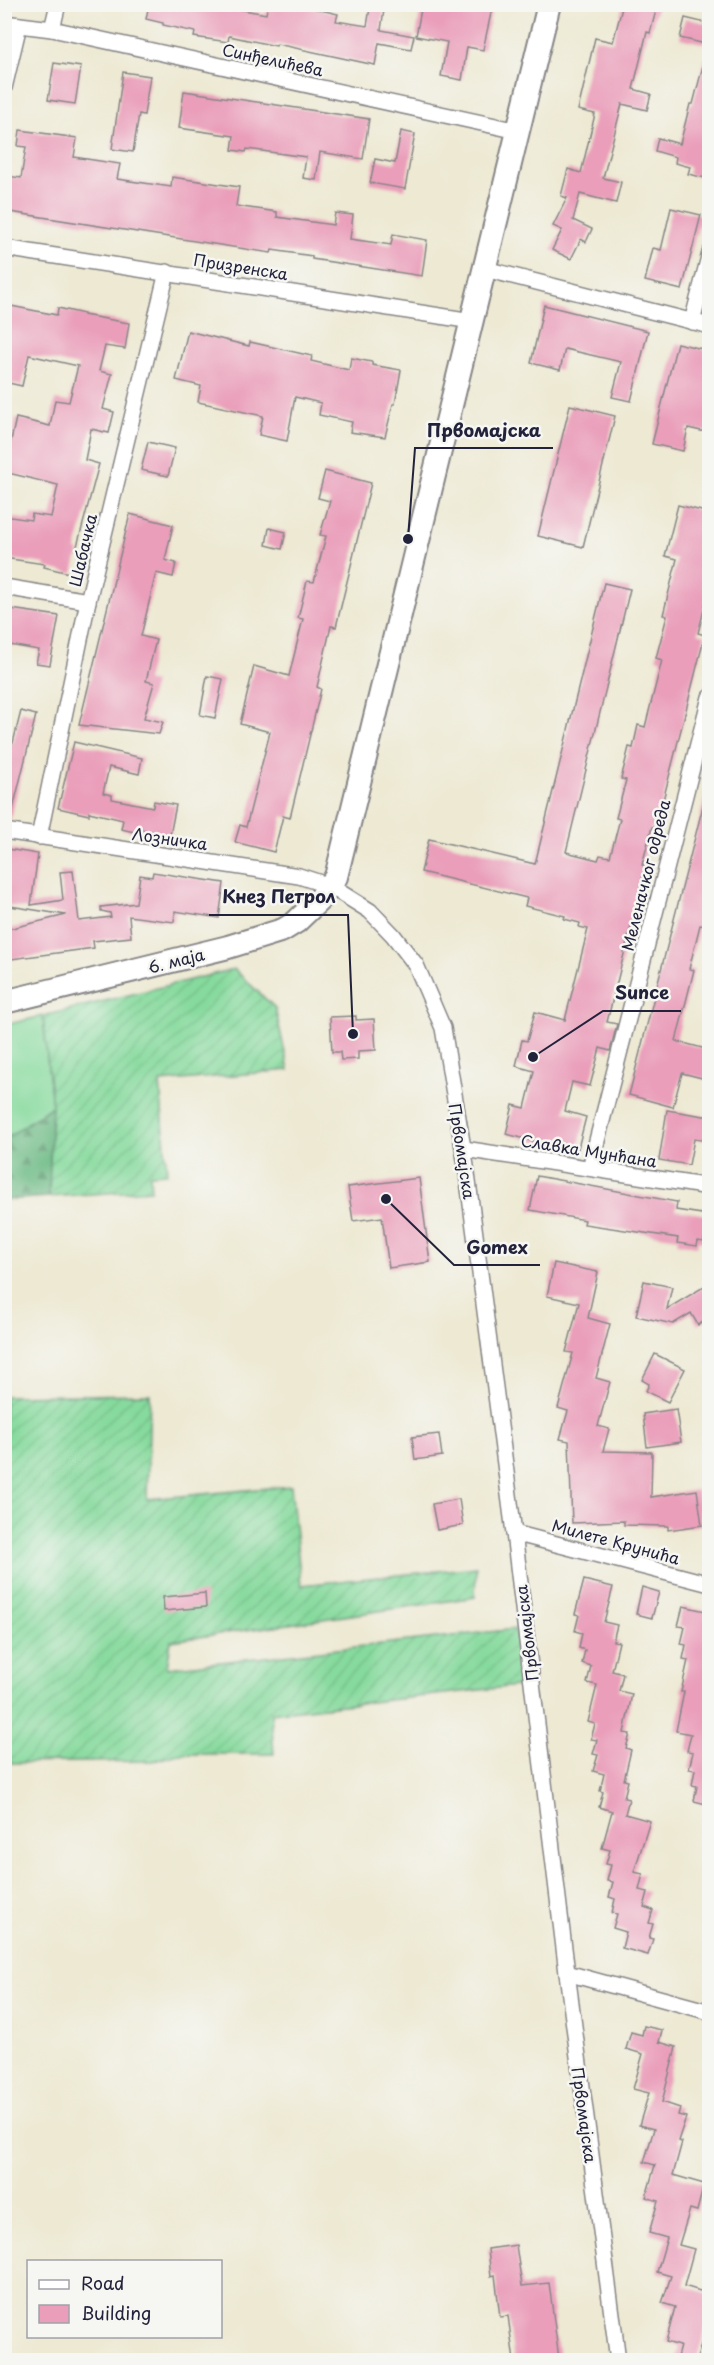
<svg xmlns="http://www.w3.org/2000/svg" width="714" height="2365" viewBox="0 0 714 2365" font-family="'Playpen Sans',sans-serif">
  <defs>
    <pattern id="forest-firs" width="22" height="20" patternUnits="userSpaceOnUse" patternTransform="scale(1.5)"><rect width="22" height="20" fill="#6cba84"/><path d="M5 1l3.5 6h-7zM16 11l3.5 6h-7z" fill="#58976d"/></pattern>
    <pattern id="garden-furrows" width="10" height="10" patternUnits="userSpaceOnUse" patternTransform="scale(1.5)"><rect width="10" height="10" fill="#86da9d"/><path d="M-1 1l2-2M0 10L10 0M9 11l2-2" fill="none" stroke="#73bb88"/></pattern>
  </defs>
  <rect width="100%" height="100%" fill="#f6f6f2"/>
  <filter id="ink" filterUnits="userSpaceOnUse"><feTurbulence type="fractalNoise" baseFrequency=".0167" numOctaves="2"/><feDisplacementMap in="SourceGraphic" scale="12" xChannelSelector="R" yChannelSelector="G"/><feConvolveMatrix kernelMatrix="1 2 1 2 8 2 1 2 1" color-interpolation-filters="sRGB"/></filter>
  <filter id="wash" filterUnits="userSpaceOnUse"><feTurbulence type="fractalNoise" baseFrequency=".008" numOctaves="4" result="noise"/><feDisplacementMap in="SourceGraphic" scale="24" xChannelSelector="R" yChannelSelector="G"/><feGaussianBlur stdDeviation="1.35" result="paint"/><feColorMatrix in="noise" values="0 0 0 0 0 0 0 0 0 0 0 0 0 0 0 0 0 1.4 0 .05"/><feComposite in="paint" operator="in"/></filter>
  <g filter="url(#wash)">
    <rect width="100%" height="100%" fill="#ede9d3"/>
    <!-- grass -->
    <polygon fill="#86da9d" stroke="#547e6c" stroke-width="1.5" points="43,1016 52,1106 5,1140 4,1025"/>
    <!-- forest -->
    <polygon fill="url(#forest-firs)" stroke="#476e60" stroke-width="1.5" points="52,1106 49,1197 5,1200 4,1140"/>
    <!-- garden -->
    <g fill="url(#garden-furrows)" stroke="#547e6c" stroke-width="1.5">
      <polygon points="234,969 275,1008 289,1070 160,1082 167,1173 150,1174 151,1190 49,1197 52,1106 43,1016"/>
      <polygon points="150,1394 147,1499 291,1486 301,1585 476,1567 475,1597 171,1641 167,1668 515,1629 525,1685 271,1713 274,1754 178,1754 153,1761 5,1763 4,1396"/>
    </g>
    <g id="blocks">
      <!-- building -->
      <g fill="#ea9eba">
        <polygon points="149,4 233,4 233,8 266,14 268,4 295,4 338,14 336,21 367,26 370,8 384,10 381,30 414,36 411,49 379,43 375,65 277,44 276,46 229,36 228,42 194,37 195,32 163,25 163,23 146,19"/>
        <polygon points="422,4 493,4 483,50 467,47 462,80 441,76 447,42 416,36"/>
        <polygon points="623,4 648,4 657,7 650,33 647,32 633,89 651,94 647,110 622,104 603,178 621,182 616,203 580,194 573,220 592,229 586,242 581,239 571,259 552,250 562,230 553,226 567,198 561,196 568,169 581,173 595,114 578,110 595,38 613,42"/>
        <polygon points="685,18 710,24 710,45 680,38"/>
        <polygon points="705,58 710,59 710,179 688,174 690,167 675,163 676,157 655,151 658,138 680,144 690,104 693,104"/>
        <polygon points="54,63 81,67 75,104 48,100"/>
        <polygon points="123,72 150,76 144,115 139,114 133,152 112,149"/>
        <polygon points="184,91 369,119 363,159 320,152 316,180 303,178 306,157 247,149 246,152 232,150 234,136 179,128"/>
        <polygon points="20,130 77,138 74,157 120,164 117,179 171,187 172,177 239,187 236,206 277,212 277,217 333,225 335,213 353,215 350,239 391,245 393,234 427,240 422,276 312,259 312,256 272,250 271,253 4,211 7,176 21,178 26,147 18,146"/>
        <polygon points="401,131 415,134 405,189 370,183 375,159 395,163"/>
        <polygon points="671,208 701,215 682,290 645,281 653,248 661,250"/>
        <polygon points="544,305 648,331 631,401 612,397 621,362 565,349 560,370 531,363"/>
        <polygon points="11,306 57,315 58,308 84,314 84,315 129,323 125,349 105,346 99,371 112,374 103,409 114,412 109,433 91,429 85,460 99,464 76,550 79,551 73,574 44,567 45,564 4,558 4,516 31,520 32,514 51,517 58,485 4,472 16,418 50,426 55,400 69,402 78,366 29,355 22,386 4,382 4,340"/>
        <polygon points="188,331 249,346 250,342 312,356 311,361 349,370 351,358 372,362 372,365 401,370 395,404 393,404 385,437 350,432 352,422 319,415 321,403 295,397 287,441 259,435 263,416 198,402 201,386 176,380"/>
        <polygon points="677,343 707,350 705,359 710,360 710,433 688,428 683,451 652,444"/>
        <polygon points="570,405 615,416 583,547 538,536"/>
        <polygon points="148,442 175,448 168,476 141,470"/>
        <polygon points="325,471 371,483 336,627 331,626 317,687 321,689 290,818 283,816 274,852 235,842 240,825 246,827 270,732 240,724 254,666 289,676 303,619 298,618 307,581 314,582 326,536 320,535 330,501 318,498"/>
        <polygon points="678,505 710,513 710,530 705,548 710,550 709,590 698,633 705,635 656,828 652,827 642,865 646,866 607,1022 617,1024 610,1051 600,1048 590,1086 572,1082 565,1111 586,1117 577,1152 506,1134 513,1105 525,1108 534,1071 516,1066 522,1040 527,1041 535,1012 565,1020 588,929 579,927 580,923 564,919 565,916 525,906 527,898 421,872 429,839 535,864 604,583 630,589 566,852 598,860 600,855 610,857 620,819 616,818 626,780 621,779 629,747 633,748 638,725 645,727 662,660 656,658 667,616 663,615 677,559 665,556"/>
        <polygon points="130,514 173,525 165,560 176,563 173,577 156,573 141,636 156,640 146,681 154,683 144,718 163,722 159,734 79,725"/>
        <polygon points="269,528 286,532 282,549 266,545"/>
        <polygon points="4,608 59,616 50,665 36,663 39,650 4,644"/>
        <polygon points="207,676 223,679 215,718 200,715"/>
        <polygon points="21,711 36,715 10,821 4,820 4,742 13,743"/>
        <polygon points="74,742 142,758 139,774 109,767 103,793 112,795 112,799 153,807 154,801 176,805 170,835 139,829 139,833 121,829 123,820 89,812 89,815 58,808"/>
        <polygon points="705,798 710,799 710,910 706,926 700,925 689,969 694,970 676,1041 710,1050 710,1066 706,1079 682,1073 673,1107 629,1095"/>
        <polygon points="7,849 38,854 31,905 63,900 60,872 73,871 79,921 111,917 110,913 101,911 101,907 136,903 140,875 152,877 153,872 224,883 219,918 175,911 174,922 129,916 131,937 93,941 94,948 4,960 4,930 66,915 4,905 4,865"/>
        <polygon points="356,1016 356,1020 374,1019 376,1050 358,1051 358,1059 341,1060 340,1052 332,1052 330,1017"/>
        <polygon points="667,1110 710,1117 710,1141 694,1139 689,1165 659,1160"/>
        <polygon points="537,1176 677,1202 676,1210 708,1215 704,1242 698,1241 697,1246 677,1243 678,1238 584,1224 585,1220 530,1210"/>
        <polygon points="419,1178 430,1262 389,1268 382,1217 353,1221 348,1187"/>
        <polygon points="554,1263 598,1272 588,1318 610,1324 596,1378 610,1382 598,1426 609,1429 603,1451 652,1452 651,1497 697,1490 702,1525 668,1530 668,1526 624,1525 624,1521 572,1523 569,1441 560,1439 568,1411 558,1408 573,1353 566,1352 579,1303 547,1296"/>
        <polygon points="644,1281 672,1287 667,1309 710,1283 710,1318 698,1325 691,1313 673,1324 636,1316"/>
        <polygon points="655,1354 685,1369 668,1402 646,1391 649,1384 642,1380"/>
        <polygon points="676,1409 681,1442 647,1447 643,1414"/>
        <polygon points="439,1434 442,1456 415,1460 412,1437"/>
        <polygon points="459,1499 463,1525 437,1530 432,1504"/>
        <polygon points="584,1580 613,1587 604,1622 617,1625 613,1641 619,1642 612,1671 623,1674 619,1691 632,1694 624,1733 630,1734 626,1748 631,1750 624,1780 628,1781 624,1798 629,1799 625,1814 650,1821 634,1872 643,1874 639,1890 648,1892 644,1907 653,1910 649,1923 653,1924 649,1938 653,1939 648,1955 622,1948 626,1932 613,1928 617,1914 612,1913 615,1899 609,1897 613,1882 607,1881 611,1865 606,1864 610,1850 602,1848 612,1811 599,1807 603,1792 600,1791 604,1774 593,1771 598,1755 593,1754 597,1740 591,1739 595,1724 588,1722 597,1685 587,1683 591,1666 582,1663 585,1650 579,1648 582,1633 575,1631 579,1615 575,1614"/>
        <polygon points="642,1587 659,1592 652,1618 636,1614"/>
        <polygon points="205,1593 206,1607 164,1611 163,1597"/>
        <polygon points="683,1606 710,1612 710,1805 694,1801 697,1786 692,1785 695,1770 689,1769 693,1752 687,1751 691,1734 676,1731 684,1692 681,1692 688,1660 683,1659 686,1645 681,1644 685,1627 678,1626"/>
        <polygon points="644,2026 662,2030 659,2042 676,2047 662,2102 680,2108 678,2115 686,2117 678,2141 682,2142 673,2175 704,2184 697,2211 690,2209 679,2245 694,2249 684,2286 710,2294 710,2314 696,2361 676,2361 680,2346 666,2342 675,2307 662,2303 671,2276 657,2272 667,2238 649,2233 658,2201 646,2197 655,2165 644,2162 654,2129 639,2125 649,2093 633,2089 643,2054 626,2049 631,2032 642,2035"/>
        <polygon points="516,2245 522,2286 549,2283 559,2359 514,2361 508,2316 500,2317 495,2275 491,2276 488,2249"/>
      </g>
    </g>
  </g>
  <g filter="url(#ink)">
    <use href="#blocks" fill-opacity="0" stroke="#888687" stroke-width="1.5"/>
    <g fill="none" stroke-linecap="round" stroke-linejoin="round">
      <!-- street casing -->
      <g stroke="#888687" stroke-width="18">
        <g id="street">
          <polyline points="4,23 52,29 518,131"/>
          <polyline points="52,29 58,4"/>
          <polyline points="4,88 19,25"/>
          <polyline points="4,248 472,321"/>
          <polyline points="485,269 710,326"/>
          <polyline points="692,322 710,253"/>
          <polyline points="4,587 88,601"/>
          <polyline points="4,831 299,876 330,886 370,911 393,935 416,965 443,1028 466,1166 514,1533 567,1973 618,2360"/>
          <polyline points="39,837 88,601 167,272"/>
          <polyline points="464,1149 710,1187"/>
          <polyline points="590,1168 710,697"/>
          <polyline points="514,1533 710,1584"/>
          <polyline points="567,1973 710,2012"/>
        </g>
      </g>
      <!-- secondary casing -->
      <g stroke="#888687" stroke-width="26">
        <polyline id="secondary" points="4,1002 228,947 283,930 296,922 319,900 336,877 549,4"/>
      </g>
      <!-- street -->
      <use href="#street" stroke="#fff" stroke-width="15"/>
      <!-- secondary -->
      <use href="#secondary" stroke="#fff" stroke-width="22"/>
    </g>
  </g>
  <g text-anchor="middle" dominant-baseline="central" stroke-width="5" stroke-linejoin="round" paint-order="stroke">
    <!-- street labels -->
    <g font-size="16" fill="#22223b" stroke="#f6f6f2">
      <text transform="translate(273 59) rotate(12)">Синђелићева</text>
      <text transform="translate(241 266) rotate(9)">Призренска</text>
      <text transform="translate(82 550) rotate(-77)">Шабачка</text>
      <text transform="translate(170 838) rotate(8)">Лозничка</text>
      <text transform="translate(645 875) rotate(-76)">Меленачког одреда</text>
      <text transform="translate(176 960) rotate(-14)">6. маја</text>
      <text transform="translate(589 1150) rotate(9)">Славка Мунћана</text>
      <text transform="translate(463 1151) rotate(81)">Првомајска</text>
      <text transform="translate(616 1541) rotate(15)">Милете Крунића</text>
      <text transform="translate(526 1633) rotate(-97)">Првомајска</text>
      <text transform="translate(585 2115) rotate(82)">Првомајска</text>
    </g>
  </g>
  <!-- callouts -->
  <path fill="none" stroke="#22223b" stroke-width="2" d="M408 539L415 448H553M353 1034L348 915H209M533 1057L603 1011H681M386 1199L454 1265H540"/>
  <g fill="#22223b" stroke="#f6f6f2" stroke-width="2">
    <circle cx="408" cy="539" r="6"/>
    <circle cx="353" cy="1034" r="6"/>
    <circle cx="533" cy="1057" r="6"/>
    <circle cx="386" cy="1199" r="6"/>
  </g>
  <g font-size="18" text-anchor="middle" font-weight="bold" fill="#22223b" stroke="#f6f6f2" stroke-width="5" stroke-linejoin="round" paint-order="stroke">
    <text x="484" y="437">Првомајска</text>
    <text x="279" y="903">Кнез Петрол</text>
    <text x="642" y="999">Sunce</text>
    <text x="497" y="1254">Gomex</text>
  </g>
  <!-- margin -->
  <rect width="714" height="2365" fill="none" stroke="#f6f6f2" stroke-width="24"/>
  <!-- legend -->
  <rect x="27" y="2260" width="195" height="78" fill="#f6f6f2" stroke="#a1a1a9" stroke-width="1.5"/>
  <rect x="39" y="2280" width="30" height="9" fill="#ffffff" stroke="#a1a1a9" stroke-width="1.5"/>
  <text x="81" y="2290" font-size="18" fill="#22223b">Road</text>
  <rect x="39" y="2305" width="30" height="18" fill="#ea9eba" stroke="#a1a1a9" stroke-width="1.5"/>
  <text x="81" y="2320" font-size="18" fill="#22223b">Building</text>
</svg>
